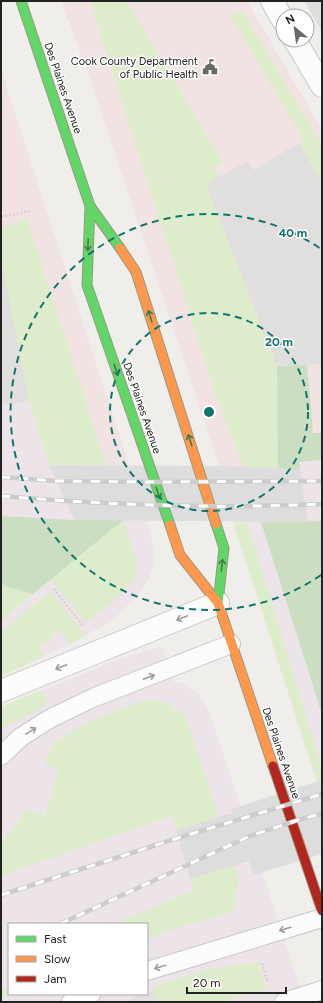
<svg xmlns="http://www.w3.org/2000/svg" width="323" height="1003" viewBox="0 0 323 1003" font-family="Figtree,sans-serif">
  <rect width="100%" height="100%" fill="#f0eeeb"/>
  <!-- residential -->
  <polygon fill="#dfdedc" points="304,1 322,1 322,32"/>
  <!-- commercial -->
  <g fill="#f1e3e1">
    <polygon points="61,1 247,1 322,130 322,460 299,462 300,469 219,466 90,79"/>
    <polygon points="1,70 129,465 49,465 29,401 1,405"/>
  </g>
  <!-- industrial -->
  <g fill="#ede4e9" fill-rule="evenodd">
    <polygon points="29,401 49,465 74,520 147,520 153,543 154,562 148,581 137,596 117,616 99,628 70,644 1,676 1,405"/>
    <polygon points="322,460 322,796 233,522 247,521 299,462"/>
    <path d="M159 647 163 648 174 682 182 683 196 692 204 701 210 714 305 1002H1V707L117 660ZM9 924H147V994H9Z"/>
  </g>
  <!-- grass -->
  <g fill="#ddeccb">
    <polygon points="90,1 127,1 223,163 215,168 221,177 206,184 277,366 278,469 244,467 216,396"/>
    <polygon points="242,10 322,145 322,183 299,143 303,139 231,17"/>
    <polygon points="27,219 106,465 49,465 29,401 1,257 1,227"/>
    <path d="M123 520 137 562 136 574 131 586 129 584C117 600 103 611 86 622L51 579Z"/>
    <polygon points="247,521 322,768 322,780 317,782 233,522"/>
    <polygon points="1,585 33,594 1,622"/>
    <polygon points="50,591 86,635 70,644 62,630 51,635 52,640 40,647 43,657 1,676 1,633"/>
    <polygon points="42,690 47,703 36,712 1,728 1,707"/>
    <path d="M148 699 171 704 174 710 184 712 219 817 176 830 171 816 1 876V843L20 819 24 809 45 816 59 770 44 763C48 755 52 745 59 740 81 722 121 710 148 699Z"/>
    <polygon points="234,865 239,880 233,912 168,931 147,940 147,924 114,924 194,890 190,879"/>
    <polygon points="258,962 266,989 221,1002 159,1002 152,987 204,970"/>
    <polygon points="9,987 9,994 18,994 1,998 1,991"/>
  </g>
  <!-- forest -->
  <g fill="#cbdec1">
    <polygon points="307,364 313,433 322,433 322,460 299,462 300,469 278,469 277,366"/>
    <polygon points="1,516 74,520 123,520 33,594 1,585"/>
    <polygon points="322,521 322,714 261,522"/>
  </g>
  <!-- parking -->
  <g fill="#e0dfde">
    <polygon points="299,143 322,183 322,364 277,366 206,184 248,161 254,170"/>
    <polygon points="1,257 29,401 1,405"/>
    <polygon points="153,990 159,1002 124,1002 143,994 147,994 147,993"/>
  </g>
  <!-- pier -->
  <g fill="#dedddd">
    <polygon points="49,465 219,466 300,469 308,522 74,520"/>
    <polygon points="322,780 322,854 253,875 249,861 190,879 176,830 232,813 231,809"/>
  </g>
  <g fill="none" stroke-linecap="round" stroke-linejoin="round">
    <!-- lane casing -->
    <g stroke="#c9c8c7" stroke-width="20">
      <g id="lane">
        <polyline points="1,756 21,737 51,718 95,697 231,644"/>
        <polyline points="147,971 322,918"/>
        <polyline points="71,1002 91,994"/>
        <polyline points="284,1002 322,990"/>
      </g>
    </g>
    <!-- street casing -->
    <g stroke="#c9c8c7" stroke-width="24">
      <g id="street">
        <polyline points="272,1 283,20"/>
        <polyline points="295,40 322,86"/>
        <polyline points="1,691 218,603"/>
      </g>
    </g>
    <!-- fast casing -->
    <g stroke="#999a82" stroke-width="11">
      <g id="fast">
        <polyline points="21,1 90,206 120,248"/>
        <polyline points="90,206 87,285 170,525"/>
        <polyline points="216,524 224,548 218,603"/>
      </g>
    </g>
    <!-- slow casing -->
    <g stroke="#999a82" stroke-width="11">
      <g id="slow">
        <polyline points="120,248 136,272 216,524"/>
        <polyline points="170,525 180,555 218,603 273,766"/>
      </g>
    </g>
    <!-- jam casing -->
    <g stroke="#999a82" stroke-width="11">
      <polyline id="jam" points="273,766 322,911"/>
    </g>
    <!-- path -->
    <g stroke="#dccecd" stroke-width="2.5" stroke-dasharray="2 2" stroke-linecap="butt">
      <polyline points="1,217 30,211"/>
      <polyline points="54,589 84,627"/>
      <polyline points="262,963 267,981"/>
    </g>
    <!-- lane -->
    <use href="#lane" stroke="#fdfcfc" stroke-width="18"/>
    <!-- street -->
    <use href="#street" stroke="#fdfcfc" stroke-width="22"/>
    <!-- fast -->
    <use href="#fast" stroke="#63d668" stroke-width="9"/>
    <!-- slow -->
    <use href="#slow" stroke="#ff974d" stroke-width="9"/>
    <!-- jam -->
    <use href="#jam" stroke="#b3261e" stroke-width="9"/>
    <!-- rail casing -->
    <g stroke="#ccc" stroke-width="4.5">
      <g id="rail">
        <polyline points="1,477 56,481 151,482 322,481"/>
        <path d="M1 496C108 505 215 509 322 504"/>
        <polyline points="1,895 178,838 322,794"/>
        <polyline points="60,924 250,836 301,819 322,814"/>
      </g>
    </g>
    <!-- rail -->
    <use href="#rail" stroke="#fff" stroke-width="3" stroke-dasharray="9" stroke-linecap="butt"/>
  </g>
  <!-- one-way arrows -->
  <defs><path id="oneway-shaft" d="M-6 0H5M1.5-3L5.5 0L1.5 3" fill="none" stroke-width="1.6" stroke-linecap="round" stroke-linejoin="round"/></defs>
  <g stroke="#427c45">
    <use href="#oneway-shaft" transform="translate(88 245) rotate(92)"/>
    <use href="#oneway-shaft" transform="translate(150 316) rotate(-108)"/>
    <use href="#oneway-shaft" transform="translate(116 370) rotate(71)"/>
    <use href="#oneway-shaft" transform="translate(190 440) rotate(-108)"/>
    <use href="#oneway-shaft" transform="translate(158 493) rotate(71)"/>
    <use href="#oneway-shaft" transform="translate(222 565) rotate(-83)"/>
  </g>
  <g stroke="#9a9a9a">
    <use href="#oneway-shaft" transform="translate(182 618) rotate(158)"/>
    <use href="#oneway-shaft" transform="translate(61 667) rotate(158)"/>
    <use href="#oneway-shaft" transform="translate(149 677) rotate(-21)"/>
    <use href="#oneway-shaft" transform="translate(31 731) rotate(-32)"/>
    <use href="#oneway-shaft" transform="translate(285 929) rotate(163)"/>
    <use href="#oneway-shaft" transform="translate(160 967) rotate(163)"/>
  </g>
  <!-- distance rings -->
  <g fill="none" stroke="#0f766e" stroke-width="2" stroke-dasharray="7 5">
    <circle cx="209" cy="412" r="99"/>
    <path d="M321 575A198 198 0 1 1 321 249"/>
  </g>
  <!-- icons -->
  <defs>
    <g id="civic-bare" transform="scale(1.2)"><path d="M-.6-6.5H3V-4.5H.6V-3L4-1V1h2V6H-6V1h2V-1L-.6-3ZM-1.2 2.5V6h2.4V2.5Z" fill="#6a6968" stroke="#fff" stroke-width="2.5" paint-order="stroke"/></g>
  </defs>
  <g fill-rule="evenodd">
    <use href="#civic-bare" x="210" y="67"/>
  </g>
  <g text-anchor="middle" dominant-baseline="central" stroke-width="3" stroke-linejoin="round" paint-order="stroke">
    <!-- poi labels -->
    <g font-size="11" fill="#222" stroke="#fff" text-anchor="end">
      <text x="198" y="61">Cook County Department<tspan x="198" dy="13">of Public Health</tspan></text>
    </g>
    <!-- street labels -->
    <g font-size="11" fill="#222" stroke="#fff">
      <text transform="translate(63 88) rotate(71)">Des Plaines Avenue</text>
      <text transform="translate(142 408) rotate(71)">Des Plaines Avenue</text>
      <text transform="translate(281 753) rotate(71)">Des Plaines Avenue</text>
    </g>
  </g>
  <circle cx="209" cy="412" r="6" fill="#0f766e" stroke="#fff" stroke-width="2"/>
  <g font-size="12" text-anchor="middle" font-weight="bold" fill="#0f766e" stroke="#fff" stroke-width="3" stroke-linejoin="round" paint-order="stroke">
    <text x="293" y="237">40 m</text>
    <text x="279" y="346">20 m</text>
  </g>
  <!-- border -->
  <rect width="323" height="1003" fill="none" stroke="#222222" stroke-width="4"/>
  <!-- legend -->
  <rect x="8" y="923" width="140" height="72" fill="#ffffff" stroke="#a7a7a7"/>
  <rect x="16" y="936" width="20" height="6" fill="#63d668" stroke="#a7a7a7"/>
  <text x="44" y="943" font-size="12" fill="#222222">Fast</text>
  <rect x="16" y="956" width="20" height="6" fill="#ff974d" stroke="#a7a7a7"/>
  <text x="44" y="963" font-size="12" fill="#222222">Slow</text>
  <rect x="16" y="976" width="20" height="6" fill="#b3261e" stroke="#a7a7a7"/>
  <text x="44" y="983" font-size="12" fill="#222222">Jam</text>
  <!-- north arrow -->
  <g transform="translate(295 28) rotate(331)"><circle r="19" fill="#ffffff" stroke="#a7a7a7"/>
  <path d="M0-3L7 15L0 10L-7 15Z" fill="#6a6968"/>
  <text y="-6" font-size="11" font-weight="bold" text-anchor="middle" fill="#222222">N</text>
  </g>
  <!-- scale -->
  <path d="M187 987v6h99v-6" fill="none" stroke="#222222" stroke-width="2"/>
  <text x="193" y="987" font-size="12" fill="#222222" stroke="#ffffff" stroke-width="3" paint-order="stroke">20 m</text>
</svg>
